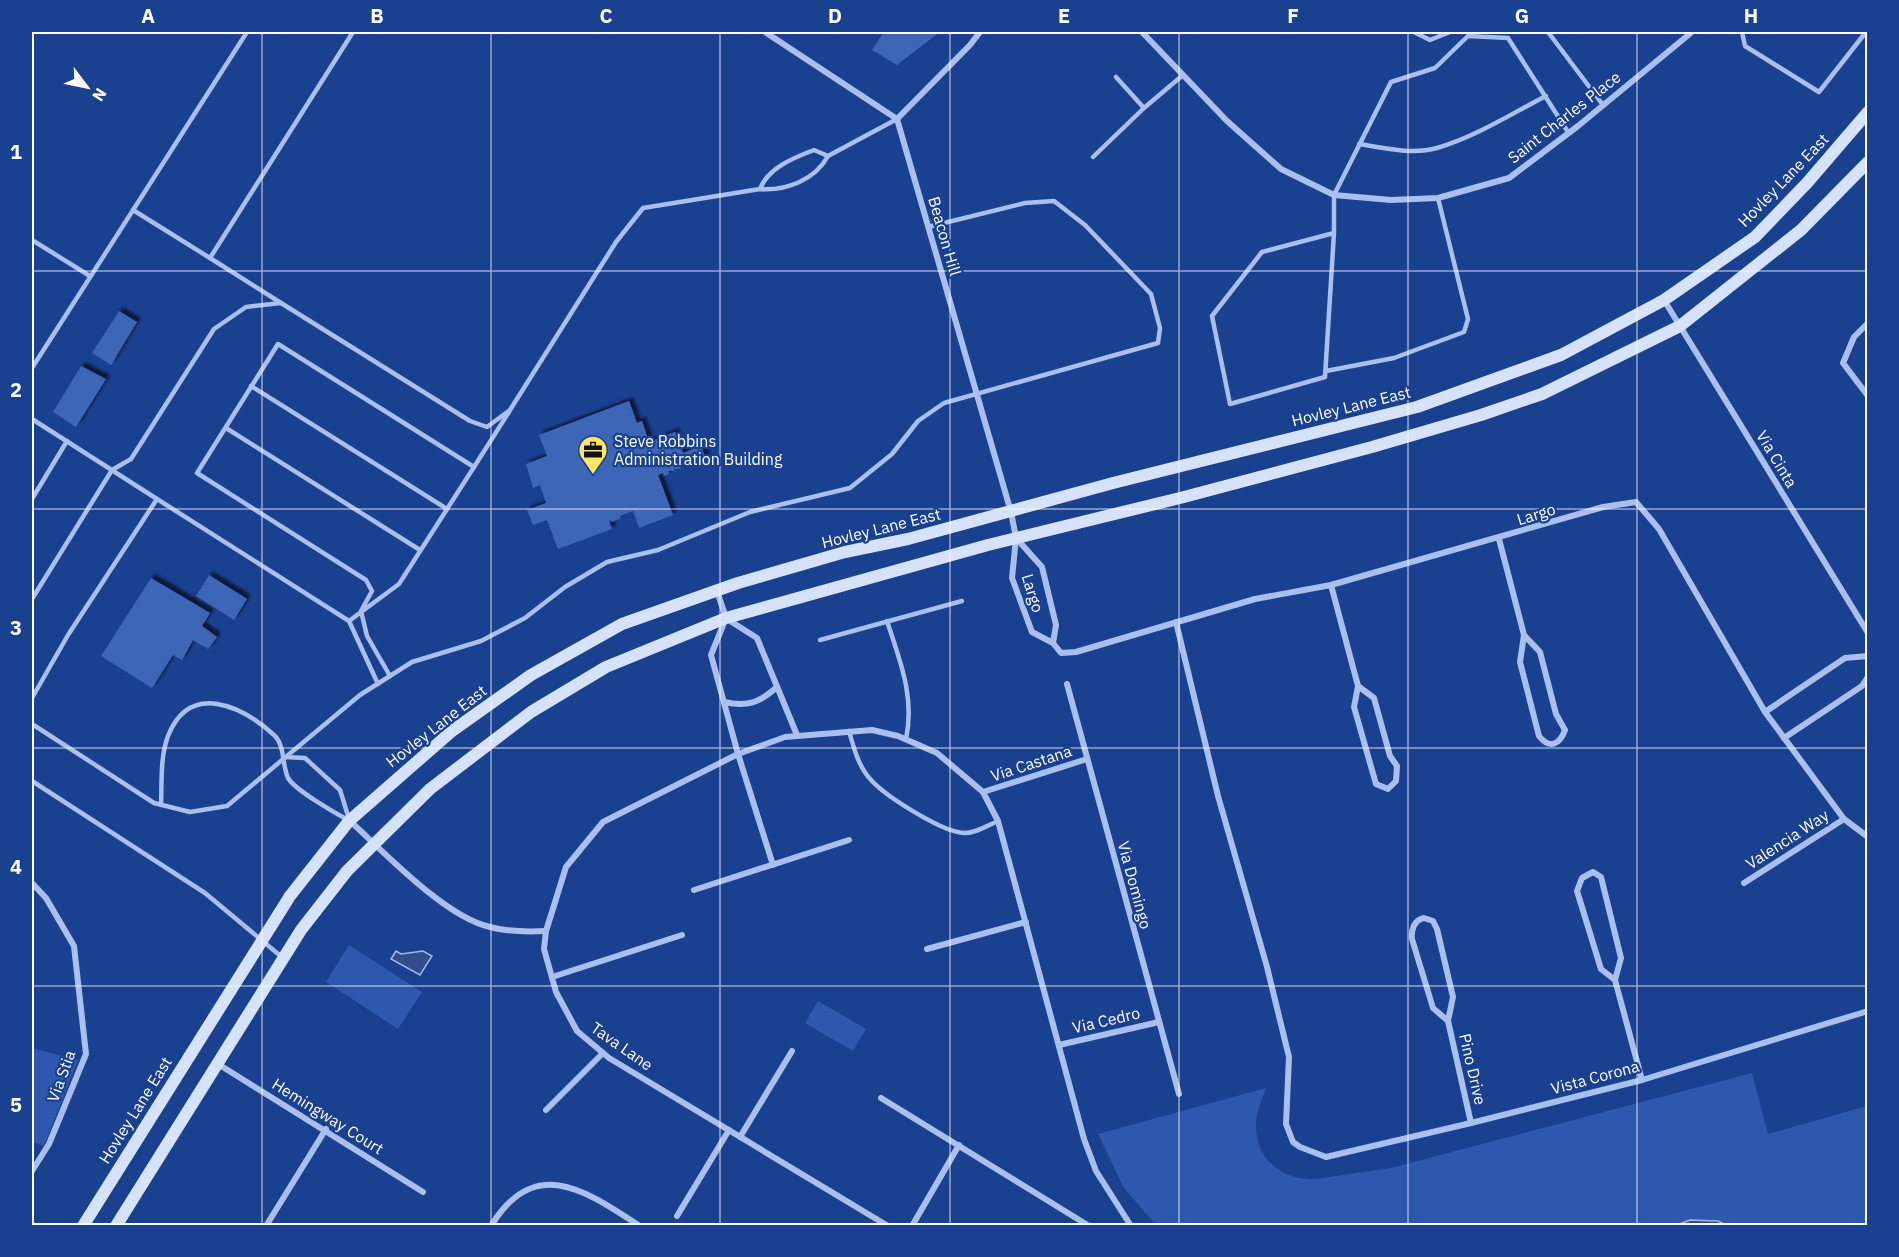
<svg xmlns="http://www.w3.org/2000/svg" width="1899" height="1257" viewBox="0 0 1899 1257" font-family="'IBM Plex Sans',sans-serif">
  <defs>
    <filter id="shadow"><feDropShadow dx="4" dy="-4" stdDeviation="1.5" flood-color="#0009"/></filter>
  </defs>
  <rect width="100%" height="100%" fill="#1a4090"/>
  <!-- green -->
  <g fill="#2d58ae">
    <polygon points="349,945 422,992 398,1029 326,982"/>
    <polygon points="818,1001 866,1029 853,1051 805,1023"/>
    <polygon points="32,1048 78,1060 44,1146 32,1142"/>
    <path d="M1752 1073 1768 1134 1867 1106V1225H1156L1124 1188 1098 1134 1266 1088C1262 1100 1256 1112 1256 1125 1255 1159 1283 1181 1315 1179L1391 1168Z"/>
  </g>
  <!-- water -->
  <g fill="#334d89" stroke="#9cb9f0" stroke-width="1.5">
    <polygon points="396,951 401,954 423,951 432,956 420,975 391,959"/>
    <polygon points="1690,1220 1718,1221 1726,1225 1677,1225"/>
  </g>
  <!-- building -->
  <g fill="#3e66b6" filter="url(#shadow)">
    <polygon points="884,32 940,32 897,65 872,50"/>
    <polygon points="119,311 137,322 111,365 92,353"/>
    <polygon points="81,366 106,379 76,427 53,412"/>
    <polygon points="629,401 637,423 642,421 649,442 675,432 683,453 701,446 706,459 685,467 684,464 680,466 681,469 674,469 675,471 668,471 669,474 664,476 663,473 658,475 673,515 639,528 633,511 620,516 621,518 612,522 609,520 612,529 558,549 547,520 533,525 527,510 546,503 540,485 533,488 526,464 547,456 539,435"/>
    <polygon points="209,575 247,599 234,620 196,596"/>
    <polygon points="151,578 210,613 202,626 217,637 208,649 193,640 182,660 173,655 152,688 101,656"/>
  </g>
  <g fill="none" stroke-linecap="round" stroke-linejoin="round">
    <!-- service -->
    <g stroke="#a9c0ee" stroke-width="4.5">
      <polyline points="1414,32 1430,40 1450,32"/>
      <polyline points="1548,32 1603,105"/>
      <polyline points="1742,32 1745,46 1819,92 1866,32"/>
      <polyline points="1116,77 1144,108 1183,75"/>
      <path d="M1359 144C1384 148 1412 155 1437 148 1475 137 1511 114 1546 96"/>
      <polyline points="828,156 897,119"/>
      <polyline points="1093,157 1144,108"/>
      <polyline points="133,210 210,258 353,32"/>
      <polyline points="1334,233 1262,252 1212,316 1230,404 1325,377 1334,233 1334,195 1391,82 1435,68 1468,36 1508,38 1568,132"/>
      <polyline points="32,240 90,276"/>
      <polyline points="210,258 281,303"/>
      <polyline points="32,368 247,32"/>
      <polyline points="1326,371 1394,358 1464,332 1468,319 1438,198"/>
      <polyline points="251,386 447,509"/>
      <polyline points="32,419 157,499"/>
      <polyline points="226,428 420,550"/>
      <polyline points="474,467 509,412"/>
      <polyline points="32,499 67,441"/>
      <path d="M32 599 112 470 131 459 214 329 246 307 281 303 470 421 487 427 510 410 616 242 643 208 760 189C786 191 815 180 828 156L814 150C793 158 768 168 760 189"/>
      <polyline points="349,621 399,584 474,467 278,344 197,473 366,580 372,591 361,611 367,636 390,676"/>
      <path d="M887 621C900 661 915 697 906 739"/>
      <polyline points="820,640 962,601"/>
      <polyline points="32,698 68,635 157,499 349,621 378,684"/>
      <polyline points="32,724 154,803 190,812 227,806 360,695 412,662 481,641 525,618 565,587 607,562 658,550 750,512 850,488 892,454 918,421 944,403 1158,343 1160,328 1151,294 1085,225 1054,201 1025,203 928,227"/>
      <path d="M849 731C854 749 859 768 872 781 887 797 942 832 964 833 976 833 987 826 998 821"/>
      <polyline points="284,757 305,758 340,790 349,819"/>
      <polyline points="32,781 205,893 283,958"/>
      <path d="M161 805C162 783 160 757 168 736 190 681 242 706 274 735 285 745 282 765 288 778 295 790 335 813 348 820"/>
    </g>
    <!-- minor -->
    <g stroke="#a9c0ee" stroke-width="6">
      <polyline points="765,32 897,119 1011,512 1016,538"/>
      <polyline points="1142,32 1227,121 1281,169 1334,195 1391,200 1438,198 1509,178 1578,126 1692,32"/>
      <polyline points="897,119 970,45 980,32"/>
      <polyline points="1664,300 1868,633"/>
      <polyline points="1868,323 1854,337 1843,363 1868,396"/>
      <polygon points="1016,538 1042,567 1056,625 1053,643 1032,632 1012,578"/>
      <path d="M1499 539 1524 635 1520 662 1539 736C1550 750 1560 744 1565 730L1556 714 1540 652 1524 635"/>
      <polyline points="1331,585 1358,686 1354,707 1376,784 1388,789 1396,781 1397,766 1390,756 1374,698 1358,686"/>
      <polyline points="717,591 726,618 711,655 738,754 773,865"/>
      <polyline points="727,619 757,638 797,735"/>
      <polyline points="1176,622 1218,796 1267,967 1289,1057 1286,1124 1293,1142 1300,1147 1326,1157 1471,1123 1642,1080 1868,1011"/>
      <polyline points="1053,643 1061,653 1076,652 1255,599 1331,585 1603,507 1636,502 1659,529 1765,712 1844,819 1868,837"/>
      <polyline points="1067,684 1179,1094"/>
      <path d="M724 702C748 707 759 703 777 687"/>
      <polyline points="1765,712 1845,658 1868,656"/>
      <polyline points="1784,738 1862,686 1868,677"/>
      <polyline points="983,792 1087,759"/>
      <path d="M350 821C384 852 445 917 490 927 508 932 527 932 546 931"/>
      <polyline points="32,883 46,898 74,946 86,1054 49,1144 32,1171"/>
      <polyline points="1744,883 1844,819"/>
      <polyline points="694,890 849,840"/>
      <polyline points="927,949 1026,922"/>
      <polyline points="552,977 682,935"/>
      <polyline points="1615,980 1601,969 1577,891 1582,878 1593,872 1601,877 1621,958 1615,980 1642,1080"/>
      <path d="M1448 1021 1433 1008 1412 939C1411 930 1414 920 1424 918L1433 921 1437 929 1453 997 1448 1021 1471 1123"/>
      <polyline points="1059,1045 1159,1022"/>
      <polyline points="218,1064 423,1192"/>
      <polyline points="881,1098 1089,1226"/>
      <polyline points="546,1110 603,1053"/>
      <polyline points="740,1137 792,1051"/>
      <polyline points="677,1216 729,1130"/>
      <polyline points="266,1226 326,1129"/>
      <path d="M491 1226C535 1154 586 1191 640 1226"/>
      <polyline points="888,1226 609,1058 577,1031 556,992 544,949 546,931 566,867 603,822 738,754 785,737 872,730 898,736 937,753 983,792 998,821 1084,1139 1096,1171 1131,1226"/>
      <polyline points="912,1226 959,1145"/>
    </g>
    <!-- secondary -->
    <g stroke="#d6e1fa" stroke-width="12">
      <polyline points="83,1226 290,896 349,821 452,731 531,675 622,624 738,583 845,552 908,539 1113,483 1417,407 1561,355 1664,300 1755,237 1807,183 1868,112"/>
      <polyline points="116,1226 301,930 347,871 430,789 531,712 606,667 726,618 988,545 1184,497 1372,447 1481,415 1542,394 1680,326 1801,230 1868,162"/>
    </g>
  </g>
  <!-- grid -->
  <path fill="none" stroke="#fff" stroke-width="1.5" stroke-opacity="0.55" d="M262 32V1226M491 32V1226M720 32V1226M950 32V1226M1179 32V1226M1408 32V1226M1637 32V1226M32 271H1868M32 509H1868M32 748H1868M32 986H1868"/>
  <!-- icons -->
  <defs>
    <g id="office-pin" transform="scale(1.5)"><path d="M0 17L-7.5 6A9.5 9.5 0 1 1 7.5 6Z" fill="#ffe566" stroke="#1a4090"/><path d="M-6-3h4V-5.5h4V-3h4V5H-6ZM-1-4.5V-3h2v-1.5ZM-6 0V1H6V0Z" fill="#111"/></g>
  </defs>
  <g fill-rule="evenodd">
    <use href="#office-pin" x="593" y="450"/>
  </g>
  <g text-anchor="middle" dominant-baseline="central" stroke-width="4.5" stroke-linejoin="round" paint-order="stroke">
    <!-- street labels -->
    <g font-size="16" fill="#fff" stroke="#1a4090">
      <text transform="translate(1564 117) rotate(-38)">Saint Charles Place</text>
      <text transform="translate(1783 180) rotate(-46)">Hovley Lane East</text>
      <text transform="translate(945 236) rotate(74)">Beacon Hill</text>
      <text transform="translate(1351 406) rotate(-14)">Hovley Lane East</text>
      <text transform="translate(1777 459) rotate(59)">Via Cinta</text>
      <text transform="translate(1536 514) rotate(-17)">Largo</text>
      <text transform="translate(881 528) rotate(-14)">Hovley Lane East</text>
      <text transform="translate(1033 593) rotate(73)">Largo</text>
      <text transform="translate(436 726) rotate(-38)">Hovley Lane East</text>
      <text transform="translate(1031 763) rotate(-18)">Via Castana</text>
      <text transform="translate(1787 839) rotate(-33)">Valencia Way</text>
      <text transform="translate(1135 885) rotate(75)">Via Domingo</text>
      <text transform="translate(1106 1020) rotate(-13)">Via Cedro</text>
      <text transform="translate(622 1046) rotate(35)">Tava Lane</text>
      <text transform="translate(1473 1069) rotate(77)">Pino Drive</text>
      <text transform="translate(61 1076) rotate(-70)">Via Stia</text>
      <text transform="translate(1595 1077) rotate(-15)">Vista Corona</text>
      <text transform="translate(135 1110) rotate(-58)">Hovley Lane East</text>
      <text transform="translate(328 1116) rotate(32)">Hemingway Court</text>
    </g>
    <!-- poi labels -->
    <g font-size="16" fill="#fff" stroke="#1a4090" text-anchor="start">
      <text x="614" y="441">Steve Robbins<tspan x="614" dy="18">Administration Building</tspan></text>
    </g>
  </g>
  <!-- border -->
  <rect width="1899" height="1257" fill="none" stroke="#1a4090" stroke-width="66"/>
  <!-- north arrow -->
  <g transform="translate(87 87) rotate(122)" stroke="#1a4090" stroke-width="4.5" paint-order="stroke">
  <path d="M0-4.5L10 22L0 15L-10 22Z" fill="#ffffff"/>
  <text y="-9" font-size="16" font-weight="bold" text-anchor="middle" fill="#ffffff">N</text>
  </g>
  <rect x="33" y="33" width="1833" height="1191" fill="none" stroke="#fff" stroke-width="2"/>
  <g font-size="20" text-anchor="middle" font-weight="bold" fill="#fff">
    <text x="148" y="23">A</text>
    <text x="377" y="23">B</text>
    <text x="606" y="23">C</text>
    <text x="835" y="23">D</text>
    <text x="1064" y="23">E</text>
    <text x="1293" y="23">F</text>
    <text x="1522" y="23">G</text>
    <text x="1751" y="23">H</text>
    <text x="16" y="159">1</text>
    <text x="16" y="397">2</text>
    <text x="16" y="635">3</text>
    <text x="16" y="874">4</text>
    <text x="16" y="1112">5</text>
  </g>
</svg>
